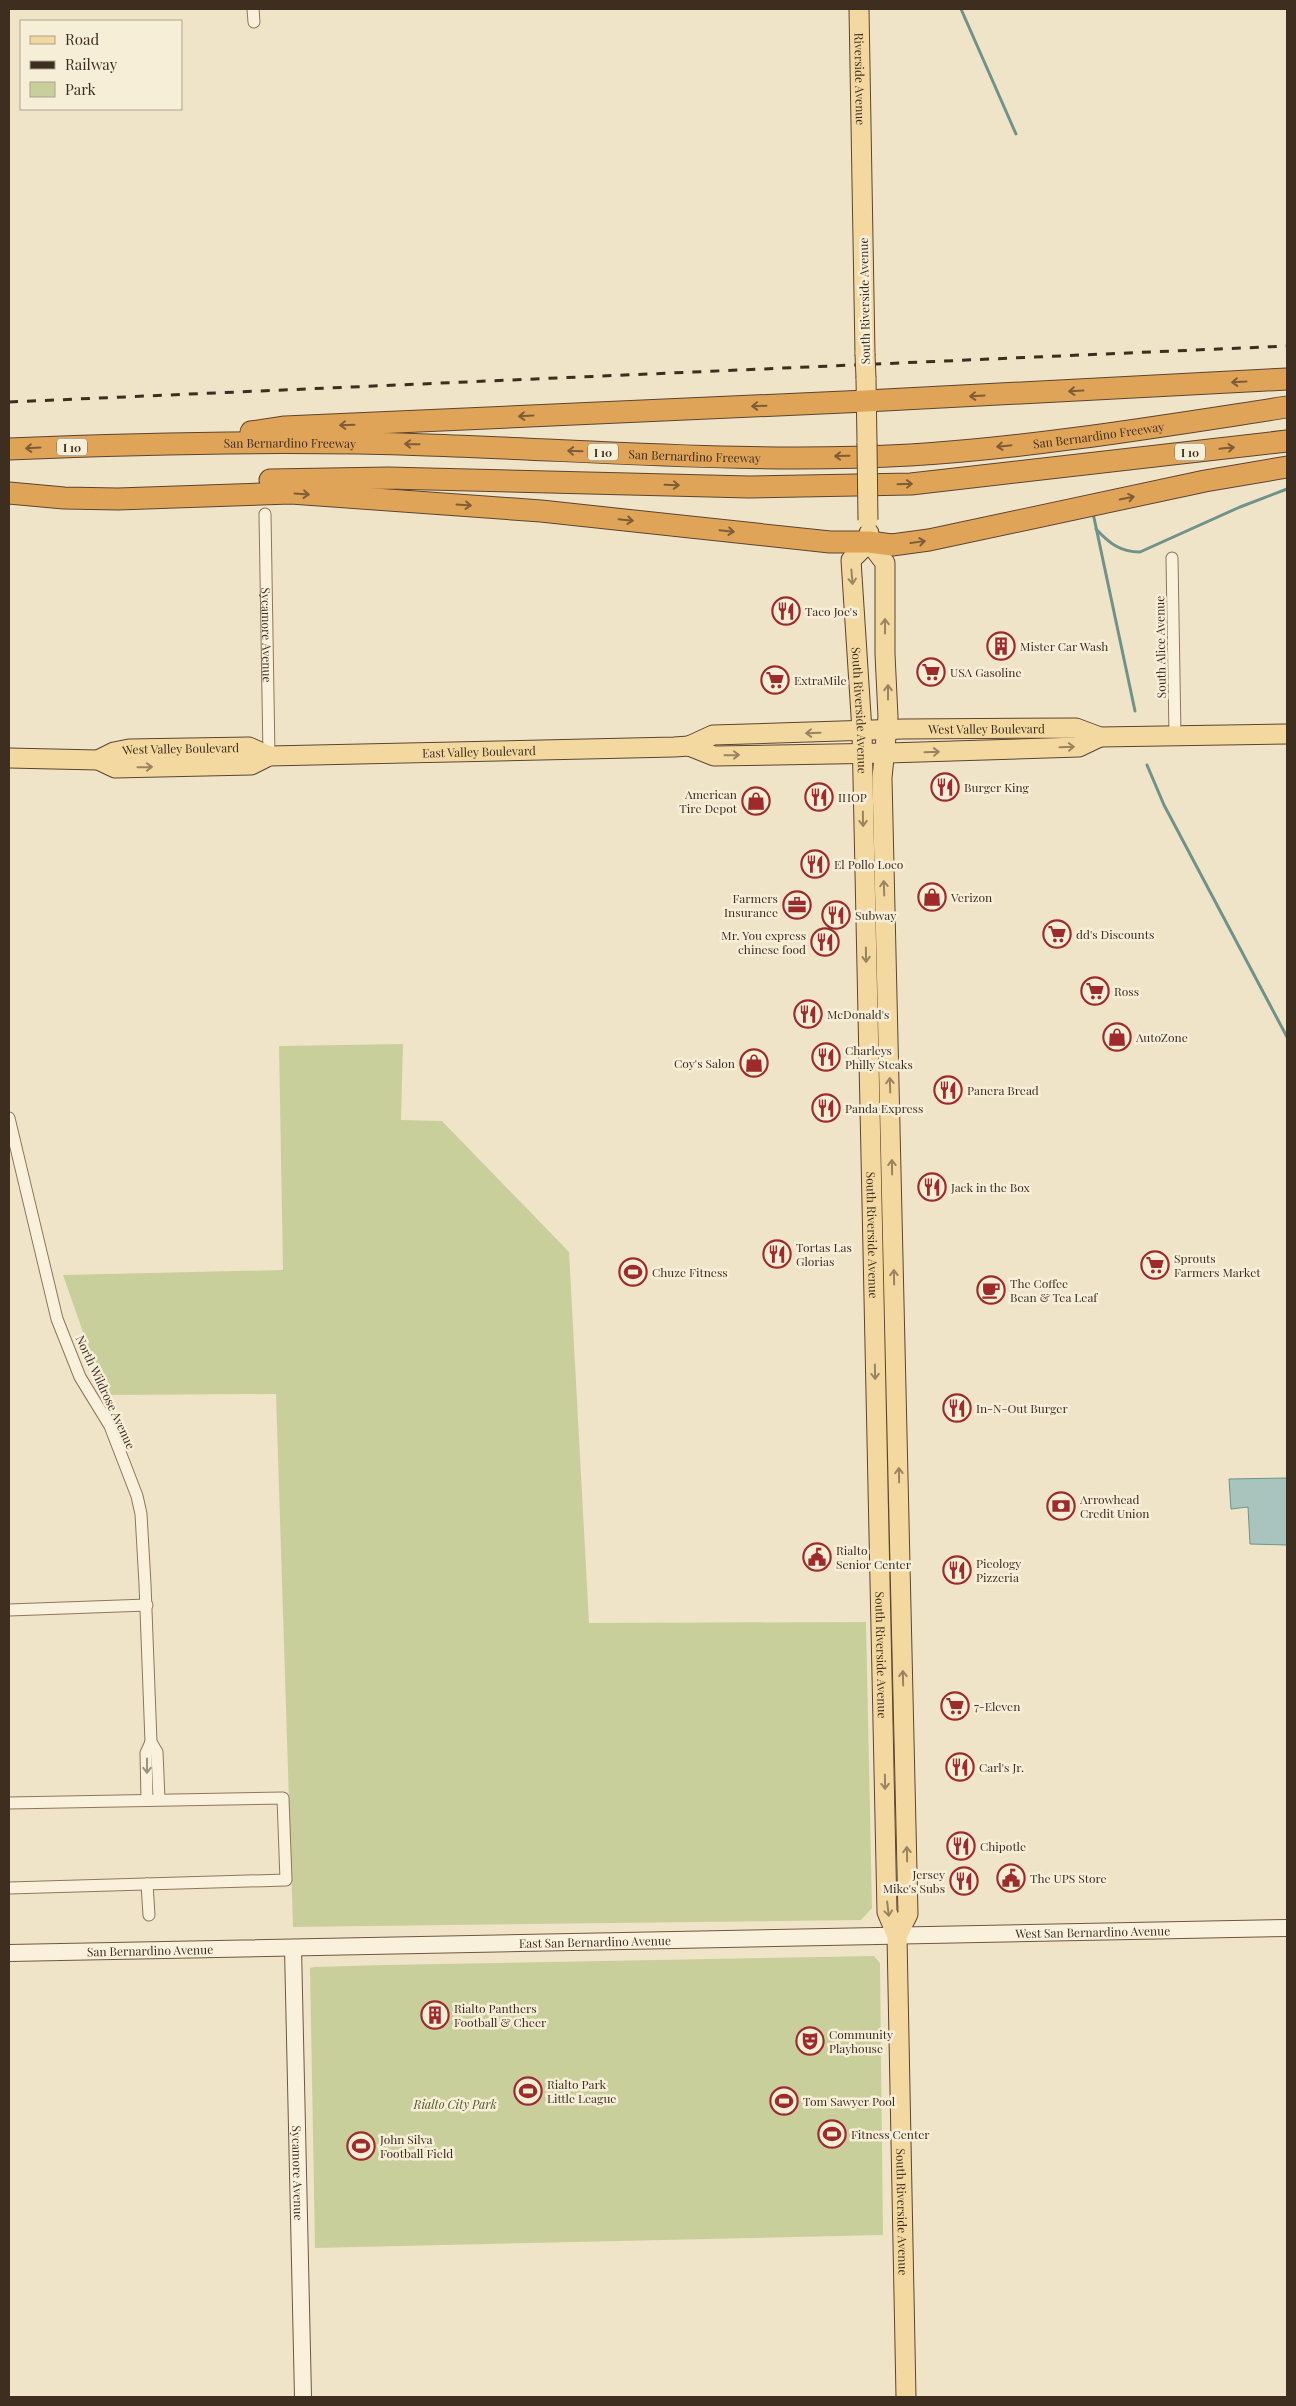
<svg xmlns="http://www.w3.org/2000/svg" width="1296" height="2406" viewBox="0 0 1296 2406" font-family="'Playfair Display',serif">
  <rect width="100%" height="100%" fill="#f0e4c8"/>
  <!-- green -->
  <g fill="#c9cf9b">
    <polygon points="403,1044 401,1120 442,1121 569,1252 589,1623 866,1622 872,1908 861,1920 293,1927 276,1394 105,1395 63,1275 283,1270 279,1046"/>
    <polygon points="874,1956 880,1963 883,2235 315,2248 310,1968 314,1967 384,1965"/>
  </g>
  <!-- water -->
  <polygon fill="#a9c4bc" stroke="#6f938a" points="1287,1478 1287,1545 1250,1544 1248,1507 1231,1509 1229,1479"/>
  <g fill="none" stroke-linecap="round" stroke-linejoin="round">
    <!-- stream -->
    <g stroke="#6f938a" stroke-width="3">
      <polyline points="961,9 1016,134"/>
      <polyline points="1093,513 1135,711"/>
      <path d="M1096 529C1109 543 1120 552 1140 552L1240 507 1287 489"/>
      <polyline points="1147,765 1164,805 1287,1037"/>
    </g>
    <!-- street casing -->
    <g stroke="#8d765c" stroke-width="13">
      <g id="street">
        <polyline points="253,9 254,22"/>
        <path id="s1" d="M265 514 269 756"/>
        <polyline points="1172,558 1175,736"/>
        <polyline points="9,1118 57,1319 80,1377 110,1426 137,1496 141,1514 145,1584 151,1742"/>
        <polyline points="9,1610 147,1605"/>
        <polyline points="147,1799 146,1753 151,1742 157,1752 159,1799"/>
        <polyline points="9,1803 283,1798 286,1880 9,1888"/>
        <polyline points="147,1884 149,1915"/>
      </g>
    </g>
    <!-- secondary casing -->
    <g stroke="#6f573f" stroke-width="18">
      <g id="secondary">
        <path id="s2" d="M293 1948 303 2397"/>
        <path id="s3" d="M9 1953 1287 1928"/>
      </g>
    </g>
    <!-- primary casing -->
    <g stroke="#5b4430" stroke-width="21">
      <g id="primary">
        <path id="s4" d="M859 9 865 354"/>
        <polyline points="866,378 867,443"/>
        <polyline points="869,533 869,542 885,563 885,654 888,717 882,778 908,1914 897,1936"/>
        <path id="s5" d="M869 542 851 560 862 731 887 1912 897 1936 906 2397"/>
        <path id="s6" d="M689 746 713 735 903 729 1076 728 1100 737 1287 734"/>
        <path id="s7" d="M9 758 98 760 115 768 251 765 269 756 674 747 689 746 714 756 888 753 1079 747 1100 737"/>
        <path id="s8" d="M98 760 114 752 129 749 249 747 269 756"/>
      </g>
    </g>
    <!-- highway casing -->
    <g stroke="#5b4430" stroke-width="23">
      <g id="highway">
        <polyline points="251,432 285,427 866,401 1287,379"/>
        <path id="s9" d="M9 449C148 443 288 440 427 445 588 450 750 464 910 455 1037 447 1162 426 1287 407"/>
        <polyline points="270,480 388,478 749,487 911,484 1287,441"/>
        <polyline points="9,493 64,498 118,499 291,493 541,511 830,542 869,542 892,545 929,540 1205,481 1287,467"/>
      </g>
    </g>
    <!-- street -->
    <use href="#street" stroke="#faf1dc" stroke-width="11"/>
    <!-- secondary -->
    <use href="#secondary" stroke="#faf1dc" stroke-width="16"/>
    <!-- primary -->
    <use href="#primary" stroke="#f3d9a0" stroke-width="19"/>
    <!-- highway -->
    <use href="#highway" stroke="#e0a458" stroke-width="21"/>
    <!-- rail -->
    <polyline stroke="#3d2e20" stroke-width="3" stroke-dasharray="9 9" stroke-linecap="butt" points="9,402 1287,346"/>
    <!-- primary-bridge casing -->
    <g stroke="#5b4430" stroke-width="21" stroke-linecap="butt">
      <g id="primary-bridge">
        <polyline points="865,354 866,378"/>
        <polyline points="867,443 868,520"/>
      </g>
    </g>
    <!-- primary-bridge -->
    <use href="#primary-bridge" stroke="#f3d9a0" stroke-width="19"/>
  </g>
  <!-- one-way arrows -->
  <defs><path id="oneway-shaft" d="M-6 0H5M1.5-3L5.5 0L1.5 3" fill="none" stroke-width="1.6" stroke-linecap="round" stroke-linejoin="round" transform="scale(1.25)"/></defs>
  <g stroke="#7e5d36">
    <use href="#oneway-shaft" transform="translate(1239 382) rotate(177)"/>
    <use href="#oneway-shaft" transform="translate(1076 391) rotate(177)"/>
    <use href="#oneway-shaft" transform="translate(977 396) rotate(177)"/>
    <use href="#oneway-shaft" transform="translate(759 406) rotate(178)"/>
    <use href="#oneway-shaft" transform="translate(526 416) rotate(177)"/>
    <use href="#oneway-shaft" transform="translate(347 425) rotate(178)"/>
    <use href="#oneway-shaft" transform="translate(412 444) rotate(-179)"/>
    <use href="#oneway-shaft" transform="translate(1004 446) rotate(174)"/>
    <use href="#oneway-shaft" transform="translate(33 448) rotate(177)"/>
    <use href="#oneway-shaft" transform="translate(1227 448) rotate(-6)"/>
    <use href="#oneway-shaft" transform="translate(575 451) rotate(-178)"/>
    <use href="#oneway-shaft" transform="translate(842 456) rotate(179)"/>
    <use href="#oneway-shaft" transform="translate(905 484) rotate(-2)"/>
    <use href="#oneway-shaft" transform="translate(672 485) rotate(2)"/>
    <use href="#oneway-shaft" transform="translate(302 494) rotate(4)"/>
    <use href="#oneway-shaft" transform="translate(1127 498) rotate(-12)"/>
    <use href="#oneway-shaft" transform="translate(464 505) rotate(4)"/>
    <use href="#oneway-shaft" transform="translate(626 520) rotate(6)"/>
    <use href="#oneway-shaft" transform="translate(727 531) rotate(6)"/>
    <use href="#oneway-shaft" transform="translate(918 542) rotate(-8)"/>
  </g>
  <g stroke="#988460">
    <use href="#oneway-shaft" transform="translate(852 577) rotate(85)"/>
    <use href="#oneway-shaft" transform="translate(885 626) rotate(-90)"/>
    <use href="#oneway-shaft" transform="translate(888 692) rotate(-90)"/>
    <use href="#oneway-shaft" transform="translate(813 733) rotate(178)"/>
    <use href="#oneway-shaft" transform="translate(1067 747) rotate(-2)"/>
    <use href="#oneway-shaft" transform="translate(932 752) rotate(-2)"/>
    <use href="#oneway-shaft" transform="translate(732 755) rotate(-1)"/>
    <use href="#oneway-shaft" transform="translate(145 767) rotate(-1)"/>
    <use href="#oneway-shaft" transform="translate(863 819) rotate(89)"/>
    <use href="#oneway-shaft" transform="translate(884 888) rotate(-92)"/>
    <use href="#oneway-shaft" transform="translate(866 955) rotate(89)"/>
    <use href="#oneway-shaft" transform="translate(890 1085) rotate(-92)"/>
    <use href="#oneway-shaft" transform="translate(892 1167) rotate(-91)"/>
    <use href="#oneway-shaft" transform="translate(894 1277) rotate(-91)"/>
    <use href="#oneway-shaft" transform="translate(875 1372) rotate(89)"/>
    <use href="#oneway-shaft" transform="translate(899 1475) rotate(-91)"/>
    <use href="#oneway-shaft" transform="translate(903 1678) rotate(-91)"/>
    <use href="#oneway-shaft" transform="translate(885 1782) rotate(89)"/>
    <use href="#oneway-shaft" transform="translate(907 1854) rotate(-91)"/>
    <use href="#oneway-shaft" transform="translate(888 1909) rotate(83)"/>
  </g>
  <use stroke="#9c907e" href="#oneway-shaft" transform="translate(147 1766) rotate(90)"/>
  <!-- icons -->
  <defs>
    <g id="restaurant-ring" transform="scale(1.4375)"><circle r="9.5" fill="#f7eed8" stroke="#9e2a2b" stroke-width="1.5"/><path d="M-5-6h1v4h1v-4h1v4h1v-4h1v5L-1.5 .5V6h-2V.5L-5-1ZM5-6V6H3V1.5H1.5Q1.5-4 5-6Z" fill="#9e2a2b"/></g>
    <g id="building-ring" transform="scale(1.4375)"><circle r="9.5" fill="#f7eed8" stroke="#9e2a2b" stroke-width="1.5"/><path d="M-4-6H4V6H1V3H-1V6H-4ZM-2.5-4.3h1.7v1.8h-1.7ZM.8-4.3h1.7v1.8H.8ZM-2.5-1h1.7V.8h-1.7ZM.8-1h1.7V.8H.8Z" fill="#9e2a2b"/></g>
    <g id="supermarket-ring" transform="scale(1.4375)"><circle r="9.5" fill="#f7eed8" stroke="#9e2a2b" stroke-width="1.5"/><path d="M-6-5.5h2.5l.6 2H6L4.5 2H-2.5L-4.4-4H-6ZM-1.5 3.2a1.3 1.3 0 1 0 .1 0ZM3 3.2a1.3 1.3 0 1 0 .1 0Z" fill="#9e2a2b"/></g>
    <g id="shop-ring" transform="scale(1.4375)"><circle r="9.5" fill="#f7eed8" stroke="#9e2a2b" stroke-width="1.5"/><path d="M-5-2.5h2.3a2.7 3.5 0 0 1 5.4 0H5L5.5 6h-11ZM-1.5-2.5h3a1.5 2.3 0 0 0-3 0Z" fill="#9e2a2b"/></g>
    <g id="office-ring" transform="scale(1.4375)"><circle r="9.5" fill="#f7eed8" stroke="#9e2a2b" stroke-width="1.5"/><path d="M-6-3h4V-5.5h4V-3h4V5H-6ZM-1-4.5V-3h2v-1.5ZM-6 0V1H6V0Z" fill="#9e2a2b"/></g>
    <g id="stadium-ring" transform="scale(1.4375)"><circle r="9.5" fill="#f7eed8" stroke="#9e2a2b" stroke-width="1.5"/><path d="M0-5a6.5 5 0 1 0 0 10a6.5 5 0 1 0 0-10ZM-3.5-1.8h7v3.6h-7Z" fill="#9e2a2b"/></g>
    <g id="cafe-ring" transform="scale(1.4375)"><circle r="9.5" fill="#f7eed8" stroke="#9e2a2b" stroke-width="1.5"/><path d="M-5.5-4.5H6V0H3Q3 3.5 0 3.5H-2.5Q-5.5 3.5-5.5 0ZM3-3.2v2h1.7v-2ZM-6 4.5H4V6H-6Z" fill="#9e2a2b"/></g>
    <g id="bank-ring" transform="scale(1.4375)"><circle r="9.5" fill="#f7eed8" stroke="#9e2a2b" stroke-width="1.5"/><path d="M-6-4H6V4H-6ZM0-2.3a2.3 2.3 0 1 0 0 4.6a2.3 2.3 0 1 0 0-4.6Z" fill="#9e2a2b"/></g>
    <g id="civic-ring" transform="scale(1.4375)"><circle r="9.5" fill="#f7eed8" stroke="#9e2a2b" stroke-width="1.5"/><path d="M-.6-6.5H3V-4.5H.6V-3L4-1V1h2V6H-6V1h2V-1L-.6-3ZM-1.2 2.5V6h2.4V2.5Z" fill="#9e2a2b"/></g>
    <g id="theatre-ring" transform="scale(1.4375)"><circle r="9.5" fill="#f7eed8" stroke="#9e2a2b" stroke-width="1.5"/><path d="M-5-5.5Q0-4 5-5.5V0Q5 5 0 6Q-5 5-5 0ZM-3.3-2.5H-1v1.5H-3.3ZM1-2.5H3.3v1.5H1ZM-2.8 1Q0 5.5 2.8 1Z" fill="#9e2a2b"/></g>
  </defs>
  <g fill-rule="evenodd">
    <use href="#restaurant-ring" x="786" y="611"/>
    <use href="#building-ring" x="1001" y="646"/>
    <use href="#supermarket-ring" x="931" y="672"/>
    <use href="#supermarket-ring" x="775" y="680"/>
    <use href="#restaurant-ring" x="945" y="787"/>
    <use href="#restaurant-ring" x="819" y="797"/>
    <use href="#shop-ring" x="756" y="801"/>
    <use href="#restaurant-ring" x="815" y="864"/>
    <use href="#shop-ring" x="932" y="897"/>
    <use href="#office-ring" x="797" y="905"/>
    <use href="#restaurant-ring" x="836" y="915"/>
    <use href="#supermarket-ring" x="1057" y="934"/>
    <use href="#restaurant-ring" x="825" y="942"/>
    <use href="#supermarket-ring" x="1095" y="991"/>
    <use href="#restaurant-ring" x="808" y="1014"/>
    <use href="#shop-ring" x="1117" y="1037"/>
    <use href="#restaurant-ring" x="826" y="1057"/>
    <use href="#shop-ring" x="754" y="1063"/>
    <use href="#restaurant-ring" x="948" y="1090"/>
    <use href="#restaurant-ring" x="826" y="1108"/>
    <use href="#restaurant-ring" x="932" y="1187"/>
    <use href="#restaurant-ring" x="777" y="1254"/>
    <use href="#supermarket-ring" x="1155" y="1265"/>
    <use href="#stadium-ring" x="633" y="1272"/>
    <use href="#cafe-ring" x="991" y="1290"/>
    <use href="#restaurant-ring" x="957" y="1408"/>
    <use href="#bank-ring" x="1061" y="1506"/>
    <use href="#civic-ring" x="817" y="1557"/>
    <use href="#restaurant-ring" x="957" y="1570"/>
    <use href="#supermarket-ring" x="955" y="1706"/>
    <use href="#restaurant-ring" x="960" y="1767"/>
    <use href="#restaurant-ring" x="961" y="1846"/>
    <use href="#civic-ring" x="1011" y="1878"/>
    <use href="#restaurant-ring" x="964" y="1881"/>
    <use href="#building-ring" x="435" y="2015"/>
    <use href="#theatre-ring" x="810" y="2041"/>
    <use href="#stadium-ring" x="528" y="2091"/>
    <use href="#stadium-ring" x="784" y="2101"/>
    <use href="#stadium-ring" x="832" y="2134"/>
    <use href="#stadium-ring" x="361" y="2146"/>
  </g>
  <g text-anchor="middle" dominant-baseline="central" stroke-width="5" stroke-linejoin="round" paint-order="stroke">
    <!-- shield labels -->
    <g fill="#f7eed8" stroke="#756857" stroke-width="1">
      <rect x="57" y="438.5" width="30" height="17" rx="4"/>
      <rect x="588" y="443.5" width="30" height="17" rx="4"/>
      <rect x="1175" y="443.5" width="30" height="17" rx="4"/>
    </g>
    <g font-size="11" font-weight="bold" fill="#3d2e20">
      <text x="72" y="447">I 10</text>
      <text x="603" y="452">I 10</text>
      <text x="1190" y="452">I 10</text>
    </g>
    <!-- street labels -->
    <g font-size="12" fill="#3d2e20" stroke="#f7eed8">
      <text stroke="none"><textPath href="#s4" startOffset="70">Riverside Avenue</textPath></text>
      <text transform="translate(864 301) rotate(-91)">South Riverside Avenue</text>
      <text stroke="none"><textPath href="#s9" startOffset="1091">San Bernardino Freeway</textPath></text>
      <text stroke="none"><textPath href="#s9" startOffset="281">San Bernardino Freeway</textPath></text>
      <text stroke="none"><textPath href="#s9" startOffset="686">San Bernardino Freeway</textPath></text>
      <text stroke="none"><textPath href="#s1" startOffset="121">Sycamore Avenue</textPath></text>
      <text transform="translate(1160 647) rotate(-91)">South Alice Avenue</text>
      <text stroke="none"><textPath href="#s5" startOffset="176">South Riverside Avenue</textPath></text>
      <text stroke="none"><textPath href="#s6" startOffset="300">West Valley Boulevard</textPath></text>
      <text stroke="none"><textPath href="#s8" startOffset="85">West Valley Boulevard</textPath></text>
      <text stroke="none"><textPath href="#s7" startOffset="474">East Valley Boulevard</textPath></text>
      <text stroke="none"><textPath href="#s5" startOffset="701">South Riverside Avenue</textPath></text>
      <text transform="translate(106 1392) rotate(65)">North Wildrose Avenue</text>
      <text stroke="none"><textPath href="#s5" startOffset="1121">South Riverside Avenue</textPath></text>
      <text stroke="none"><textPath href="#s3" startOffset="1084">West San Bernardino Avenue</textPath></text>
      <text stroke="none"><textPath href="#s3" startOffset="586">East San Bernardino Avenue</textPath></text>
      <text stroke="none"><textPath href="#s3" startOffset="141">San Bernardino Avenue</textPath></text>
      <text stroke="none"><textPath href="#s2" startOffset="225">Sycamore Avenue</textPath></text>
      <text stroke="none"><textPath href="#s5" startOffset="1680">South Riverside Avenue</textPath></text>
    </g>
    <!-- poi labels -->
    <g font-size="12" fill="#3d2e20" stroke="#f7eed8" text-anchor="start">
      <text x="805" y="611">Taco Joe's</text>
      <text x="1020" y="646">Mister Car Wash</text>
      <text x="950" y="672">USA Gasoline</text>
      <text x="794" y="680">ExtraMile</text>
      <text x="964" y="787">Burger King</text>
      <text x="737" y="794" text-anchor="end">American<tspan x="737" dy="14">Tire Depot</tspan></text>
      <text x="838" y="797">IHOP</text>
      <text x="834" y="864">El Pollo Loco</text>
      <text x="951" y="897">Verizon</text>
      <text x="778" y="898" text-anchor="end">Farmers<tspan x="778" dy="14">Insurance</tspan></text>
      <text x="855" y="915">Subway</text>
      <text x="1076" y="934">dd's Discounts</text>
      <text x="806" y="935" text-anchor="end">Mr. You express<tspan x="806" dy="14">chinese food</tspan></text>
      <text x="1114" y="991">Ross</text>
      <text x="827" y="1014">McDonald's</text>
      <text x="1136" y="1037">AutoZone</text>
      <text x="845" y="1050">Charleys<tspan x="845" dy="14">Philly Steaks</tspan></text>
      <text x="735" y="1063" text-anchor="end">Coy's Salon</text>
      <text x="967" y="1090">Panera Bread</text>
      <text x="845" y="1108">Panda Express</text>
      <text x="951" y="1187">Jack in the Box</text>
      <text x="796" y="1247">Tortas Las<tspan x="796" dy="14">Glorias</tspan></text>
      <text x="1174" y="1258">Sprouts<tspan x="1174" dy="14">Farmers Market</tspan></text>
      <text x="652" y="1272">Chuze Fitness</text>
      <text x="1010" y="1283">The Coffee<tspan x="1010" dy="14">Bean &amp; Tea Leaf</tspan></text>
      <text x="976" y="1408">In-N-Out Burger</text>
      <text x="1080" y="1499">Arrowhead<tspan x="1080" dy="14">Credit Union</tspan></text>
      <text x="836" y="1550">Rialto<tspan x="836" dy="14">Senior Center</tspan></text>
      <text x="976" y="1563">Pieology<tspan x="976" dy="14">Pizzeria</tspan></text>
      <text x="974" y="1706">7-Eleven</text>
      <text x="979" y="1767">Carl's Jr.</text>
      <text x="980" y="1846">Chipotle</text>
      <text x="945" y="1874" text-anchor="end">Jersey<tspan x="945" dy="14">Mike's Subs</tspan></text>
      <text x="1030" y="1878">The UPS Store</text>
      <text x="454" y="2008">Rialto Panthers<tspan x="454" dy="14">Football &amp; Cheer</tspan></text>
      <text x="829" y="2034">Community<tspan x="829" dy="14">Playhouse</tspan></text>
      <text x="547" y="2084">Rialto Park<tspan x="547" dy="14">Little League</tspan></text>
      <text x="803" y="2101">Tom Sawyer Pool</text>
      <text x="851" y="2134">Fitness Center</text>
      <text x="380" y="2139">John Silva<tspan x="380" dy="14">Football Field</tspan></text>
    </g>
    <!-- park labels -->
    <g font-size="12" font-style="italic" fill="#4d5a26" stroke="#f7eed8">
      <text x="455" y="2104">Rialto City Park</text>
    </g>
  </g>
  <!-- border -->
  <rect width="1296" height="2406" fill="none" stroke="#3d2e20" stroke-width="20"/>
  <!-- legend -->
  <rect x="20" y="20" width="162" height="90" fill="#f7eed8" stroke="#ada18e"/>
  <rect x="30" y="36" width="25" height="8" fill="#f3d9a0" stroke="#ada18e"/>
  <text x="65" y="45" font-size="15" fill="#3d2e20">Road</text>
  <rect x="30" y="61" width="25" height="8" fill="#3d2e20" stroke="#ada18e"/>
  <text x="65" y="70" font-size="15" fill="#3d2e20">Railway</text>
  <rect x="30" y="82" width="25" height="15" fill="#c9cf9b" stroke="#ada18e"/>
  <text x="65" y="95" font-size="15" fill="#3d2e20">Park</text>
</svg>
